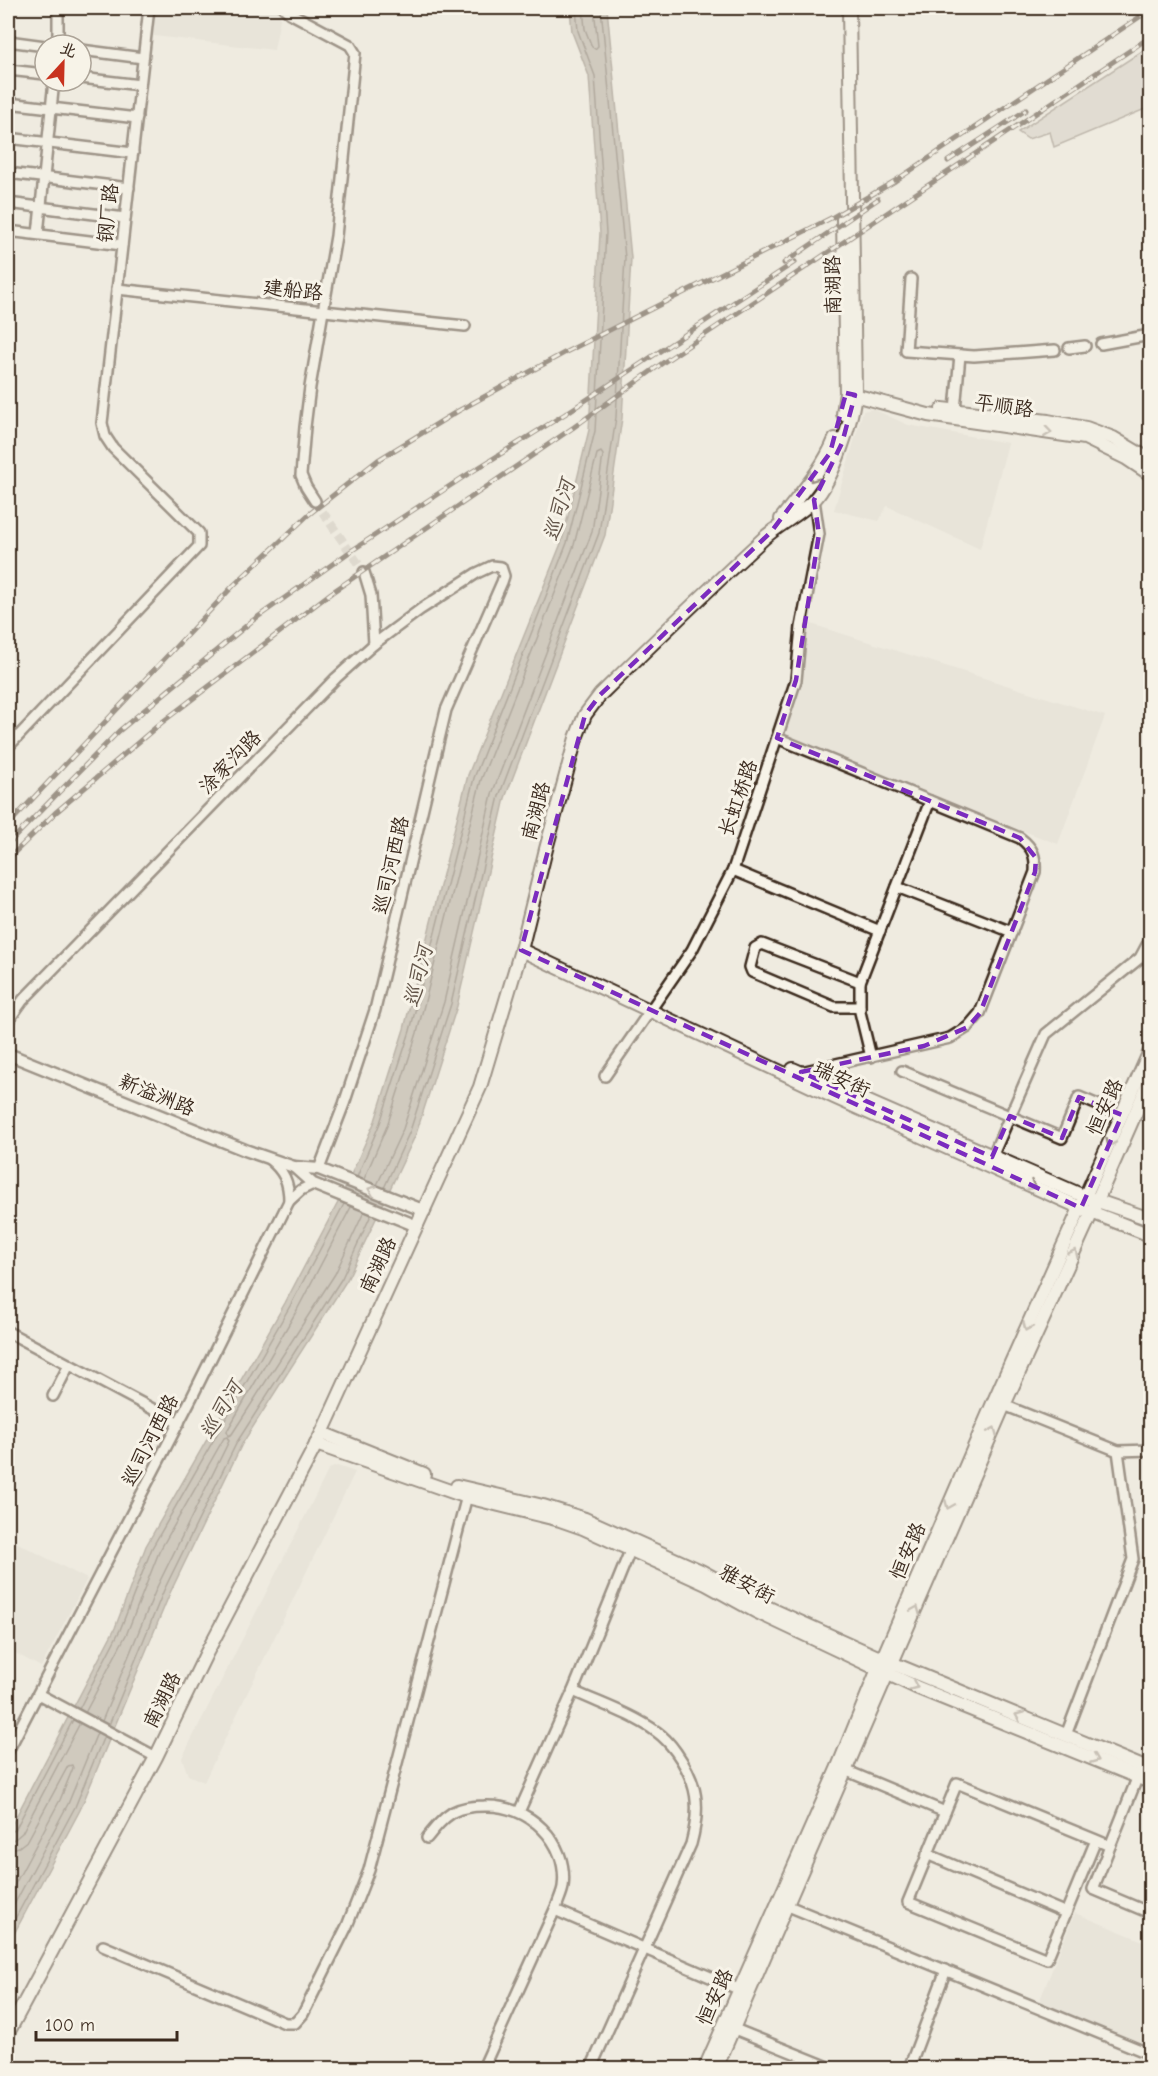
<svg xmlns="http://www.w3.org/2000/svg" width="1158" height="2076" viewBox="0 0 1158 2076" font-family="'Comic Neue','LXGW WenKai TC',sans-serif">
  <rect width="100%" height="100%" fill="#efebe0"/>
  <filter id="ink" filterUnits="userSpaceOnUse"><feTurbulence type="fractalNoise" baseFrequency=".0167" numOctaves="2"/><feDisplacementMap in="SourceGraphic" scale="12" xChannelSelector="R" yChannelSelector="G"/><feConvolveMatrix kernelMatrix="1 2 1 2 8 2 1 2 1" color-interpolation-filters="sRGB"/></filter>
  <g filter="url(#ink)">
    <!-- built -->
    <g fill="#e0dbd0">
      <polygon points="149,8 282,8 274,50 146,35"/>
      <polygon points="873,409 908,425 1008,443 980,549 887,506 879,521 834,510 863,411"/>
      <polygon points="808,623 1105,716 1058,844 777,738 796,680"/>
      <polygon points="337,1466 355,1472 204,1782 188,1775 182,1758 329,1469"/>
      <polygon points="10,1539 87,1579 41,1667 8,1649 8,1543"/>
      <polygon points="1075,1913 1150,1944 1150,2054 1037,2007"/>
    </g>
    <!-- green -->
    <polygon fill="#d1cbc0" stroke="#867a6f" stroke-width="1.5" points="1150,46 1150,107 1054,147 1050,132 1028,139 1018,132"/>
    <!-- water -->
    <polygon fill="#aaa296" stroke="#7e7266" stroke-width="1.5" points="570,8 607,8 631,258 622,418 605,535 505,798 457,1006 416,1134 347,1280 242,1444 170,1593 80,1810 8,1945 8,1832 115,1628 146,1546 285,1303 342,1195 375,1121 404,1029 468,775 562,541 589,430 600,233 589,76 572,32"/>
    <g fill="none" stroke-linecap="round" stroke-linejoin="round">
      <!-- shore -->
      <g stroke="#675a4e" stroke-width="1.5">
        <polyline points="583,8 585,29 592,47 595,49 598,46 594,8"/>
        <polyline points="357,1177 380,1123 410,1031 474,778 567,543 595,431 606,233 595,76 578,31 576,8"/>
        <polyline points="364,1179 387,1126 417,1033 481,780 574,545 597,454 601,452 603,455 592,532 492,794 444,1002 403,1129 377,1185"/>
        <polyline points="384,1188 410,1131 451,1004 499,796 599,533 616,417 625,258 601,8"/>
        <polyline points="351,1207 297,1310 227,1431 228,1436 232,1434 335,1274 364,1212"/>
        <polyline points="79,1709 120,1630 152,1548 290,1306 344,1204"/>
        <polyline points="85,1713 127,1633 159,1552 224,1438 227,1437 229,1441 157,1587 102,1721"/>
        <polyline points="109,1725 164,1590 237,1442 342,1278 371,1215"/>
        <polyline points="8,1833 15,1830 73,1720"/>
        <polyline points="8,1841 15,1839 22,1833 80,1723"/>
        <polyline points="8,1850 19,1847 28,1840 68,1766 72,1765 73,1768 60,1800 8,1897"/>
        <polyline points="8,1916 68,1804 97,1733"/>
        <polyline points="8,1932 75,1807 104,1736"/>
      </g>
      <!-- minor-tunnel -->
      <polyline stroke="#cbc4b9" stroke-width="9" stroke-dasharray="9 4.5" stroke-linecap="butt" points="315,501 364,572"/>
      <!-- minor casing -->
      <g stroke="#3b2a1e" stroke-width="14">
        <g id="minor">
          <polyline points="58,8 58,45"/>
          <polyline points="284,8 290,13 350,45 355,53 336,236 310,387 305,427 301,475 306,487 315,501"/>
          <polyline points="8,41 45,46"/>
          <polyline points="81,50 143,58"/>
          <polyline points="8,70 45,74"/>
          <polyline points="81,78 140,85"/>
          <polyline points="8,103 137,118"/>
          <polyline points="8,138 133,153"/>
          <polyline points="8,173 129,188"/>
          <polyline points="8,203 125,218"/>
          <polyline points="8,231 122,245"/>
          <polyline points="38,234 54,81"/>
          <polyline points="911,279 906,351 974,356 1055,350"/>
          <polyline points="117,289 465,326"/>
          <polyline points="1101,344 1150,335"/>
          <polyline points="1069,348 1085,346"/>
          <polyline points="955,410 960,355"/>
          <polyline points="364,572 371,595 374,644"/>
          <path d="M777 738 1020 838C1033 848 1036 856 1035 872L980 1013 968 1027 950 1038 801 1072"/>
          <polyline points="8,747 199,546 199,533 113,448 105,436 102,423 149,8"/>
          <polyline points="733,870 880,931"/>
          <polyline points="897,887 1012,932"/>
          <polyline points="860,982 762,944 755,948 750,967 752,972 834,1007 860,1007"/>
          <polyline points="8,1021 23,1000 336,678 374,644 421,609 477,573 492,566 501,567 504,576 502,582 446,710 375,1010 344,1104 319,1169"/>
          <polyline points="871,1057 860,1012 860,982 930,801"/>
          <polyline points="902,1071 1062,1138 1079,1097 1122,1115"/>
          <polyline points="605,1076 692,950 733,870 796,680 801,627 819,534 814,500"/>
          <polyline points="992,1157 1046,1034 1140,958 1147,945 1150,947"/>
          <path d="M269 1159C284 1171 289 1182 289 1201"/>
          <polyline points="8,1332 179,1423"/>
          <polyline points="53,1396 69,1365"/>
          <polyline points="999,1403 1118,1451 1150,1450"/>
          <path d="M573 1691C601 1704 632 1714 657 1732 664 1737 671 1745 676 1752 698 1783 701 1807 691 1844L591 2068"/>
          <polyline points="38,1694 156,1757"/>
          <polyline points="1066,1735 1133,1559 1118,1451"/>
          <polyline points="8,1751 192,1397 289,1201 301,1190 313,1184"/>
          <polyline points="840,1768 945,1812"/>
          <polyline points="1140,1771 1093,1889 1150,1913"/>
          <polyline points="519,1812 573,1691 632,1546"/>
          <path d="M427 1838C435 1828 442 1819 453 1812 463 1807 474 1806 484 1806 528 1804 569 1841 563 1887 562 1893 559 1899 557 1905L483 2068"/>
          <polyline points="1096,1840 1047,1959 908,1902 957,1783 1096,1840 1110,1846"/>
          <polyline points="927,1854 1066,1913"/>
          <polyline points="781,1903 1150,2054"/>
          <polyline points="555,1910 745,1992"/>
          <polyline points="103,1946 285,2023 295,2023 303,2014 347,1926 369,1870 468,1492"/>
          <polyline points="727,2026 831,2068"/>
          <polyline points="909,2068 946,1970"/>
        </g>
      </g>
      <!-- tertiary casing -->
      <g stroke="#3b2a1e" stroke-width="15">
        <g id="tertiary">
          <polyline points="8,1054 245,1150 294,1167"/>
          <polyline points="417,1226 313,1184 294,1167 319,1169 425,1211"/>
        </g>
      </g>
      <!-- secondary casing -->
      <g stroke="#3b2a1e" stroke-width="16">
        <g id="secondary">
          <polyline points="847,393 928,415 1085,438 1126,458 1150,474"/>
          <polyline points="942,409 1048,421 1086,428 1113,438 1150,460"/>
          <polyline points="843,414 846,393 843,219"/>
          <path d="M781 519C801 493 823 469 835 439"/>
          <polyline points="521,950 834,1097 1081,1208 1150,1235"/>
          <polyline points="793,1069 1086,1197 1150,1219"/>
          <polyline points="322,1433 424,1474"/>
          <polyline points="316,1444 467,1497 560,1520 583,1528 706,1584 755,1611 916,1687 1150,1782"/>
          <polyline points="457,1486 543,1506 585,1519 701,1571 771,1609 882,1659 1150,1770"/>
          <path d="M8 2033 156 1757 206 1654 322 1433 480 1087 521 950 546 849 576 738 585 715 600 695C654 642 708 590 763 539 778 525 799 515 814 500 833 480 854 417 855 389L849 8"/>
          <polyline points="705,2068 838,1767 878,1669 994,1401 1150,1051"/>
          <polyline points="716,2068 1004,1405 1092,1212 1150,1080"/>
        </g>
      </g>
      <!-- minor -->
      <use href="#minor" stroke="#f7f3e8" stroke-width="9"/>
      <!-- tertiary -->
      <use href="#tertiary" stroke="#f7f3e8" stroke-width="10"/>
      <!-- secondary -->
      <use href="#secondary" stroke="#f7f3e8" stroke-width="12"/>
      <!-- rail casing -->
      <g stroke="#3b2a1e" stroke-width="5">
        <g id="rail">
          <polyline points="948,161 1026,110"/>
          <polyline points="784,263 878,199"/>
          <polyline points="8,825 234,585 308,515 378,460 458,411 566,352 833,217 895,181 1150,10"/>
          <polyline points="8,844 119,731 252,621 348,553 465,476 565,414 795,262"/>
          <polyline points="8,859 55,813 161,723 331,593 574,427 664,362 1150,37"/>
        </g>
      </g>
      <!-- rail -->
      <use href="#rail" stroke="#f7f3e8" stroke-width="3" stroke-dasharray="9" stroke-linecap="butt"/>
    </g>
    <!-- one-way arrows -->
    <defs><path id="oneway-chevron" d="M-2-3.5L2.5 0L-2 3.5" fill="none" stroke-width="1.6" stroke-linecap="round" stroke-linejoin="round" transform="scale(1.5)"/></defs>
    <g stroke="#998e83">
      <use href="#oneway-chevron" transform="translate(1048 432) rotate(8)"/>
      <use href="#oneway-chevron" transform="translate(813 478) rotate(126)"/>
      <use href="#oneway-chevron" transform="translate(1110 1143) rotate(114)"/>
      <use href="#oneway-chevron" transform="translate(1032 1186) rotate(24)"/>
      <use href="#oneway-chevron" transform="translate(372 1190) rotate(-158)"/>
      <use href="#oneway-chevron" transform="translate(1074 1253) rotate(-65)"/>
      <use href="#oneway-chevron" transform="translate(1027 1327) rotate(114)"/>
      <use href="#oneway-chevron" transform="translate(993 1431) rotate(-67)"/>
      <use href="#oneway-chevron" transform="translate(949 1505) rotate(113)"/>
      <use href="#oneway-chevron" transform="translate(916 1610) rotate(-67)"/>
      <use href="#oneway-chevron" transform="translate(914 1686) rotate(23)"/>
      <use href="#oneway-chevron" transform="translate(1019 1716) rotate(-157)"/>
      <use href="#oneway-chevron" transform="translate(1095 1759) rotate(22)"/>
    </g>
  </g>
  <!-- marked area -->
  <path d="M0 0H1158V2076H0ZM846 393 855 395 842 443 814 500 819 534 796 680 777 738 1020 838 1036 858 1035 872 980 1013 968 1027 924 1046 801 1072 992 1157 1010 1116 1062 1138 1079 1097 1122 1115 1081 1208 521 950 585 715 600 695 771 532 830 453Z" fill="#efebe0" fill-opacity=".55" fill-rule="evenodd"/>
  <path fill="none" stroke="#7b2cbf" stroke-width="4.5" stroke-dasharray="12 8" stroke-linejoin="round" d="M846 393 855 395 842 443 814 500 819 534 796 680 777 738 1020 838 1036 858 1035 872 980 1013 968 1027 924 1046 801 1072 992 1157 1010 1116 1062 1138 1079 1097 1122 1115 1081 1208 521 950 585 715 600 695 771 532 830 453Z"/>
  <g text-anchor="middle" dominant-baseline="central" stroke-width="6" stroke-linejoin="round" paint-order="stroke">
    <!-- street labels -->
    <g font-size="20" fill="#3b2a1e" stroke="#f7f3e8">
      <text transform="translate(108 213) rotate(-84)">钢厂路</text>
      <text transform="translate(833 285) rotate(-91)">南湖路</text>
      <text transform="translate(293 290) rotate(6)">建船路</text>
      <text transform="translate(1004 406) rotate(8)">平顺路</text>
      <text transform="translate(230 762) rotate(-46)">涂家沟路</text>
      <text transform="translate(738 798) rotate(-71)">长虹桥路</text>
      <text transform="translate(536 811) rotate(-75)">南湖路</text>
      <text transform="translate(391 865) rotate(-77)">巡司河西路</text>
      <text transform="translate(842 1079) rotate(25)">瑞安街</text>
      <text transform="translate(157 1095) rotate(22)">新溢洲路</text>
      <text transform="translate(1105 1107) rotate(-66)">恒安路</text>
      <text transform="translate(378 1265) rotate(-65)">南湖路</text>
      <text transform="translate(150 1440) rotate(-63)">巡司河西路</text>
      <text transform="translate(908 1551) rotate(-67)">恒安路</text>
      <text transform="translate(747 1584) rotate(28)">雅安街</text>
      <text transform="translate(162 1700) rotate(-64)">南湖路</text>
      <text transform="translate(715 1997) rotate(-66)">恒安路</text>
    </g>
    <!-- water labels -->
    <g font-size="21" font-style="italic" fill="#625448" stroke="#f7f3e8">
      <text transform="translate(559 510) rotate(-73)">巡司河</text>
      <text transform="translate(418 976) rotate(-76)">巡司河</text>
      <text transform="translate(221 1410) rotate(-59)">巡司河</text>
    </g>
  </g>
  <!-- margin -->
  <rect width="1158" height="2076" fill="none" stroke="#f7f3e8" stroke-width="30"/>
  <rect x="15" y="15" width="1128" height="2046" fill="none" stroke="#3b2a1e" stroke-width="2" filter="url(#ink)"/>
  <!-- north arrow -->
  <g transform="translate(63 63) rotate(22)"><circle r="28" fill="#f7f3e8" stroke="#aca397" stroke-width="1.5"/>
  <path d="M0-4.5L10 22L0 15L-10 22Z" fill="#c8321e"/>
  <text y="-9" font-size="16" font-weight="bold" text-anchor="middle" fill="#3b2a1e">北</text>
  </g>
  <!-- scale -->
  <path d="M36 2031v9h141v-9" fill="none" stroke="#3b2a1e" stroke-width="3"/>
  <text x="45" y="2031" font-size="18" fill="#3b2a1e" stroke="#f7f3e8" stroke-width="4.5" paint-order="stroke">100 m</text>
</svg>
